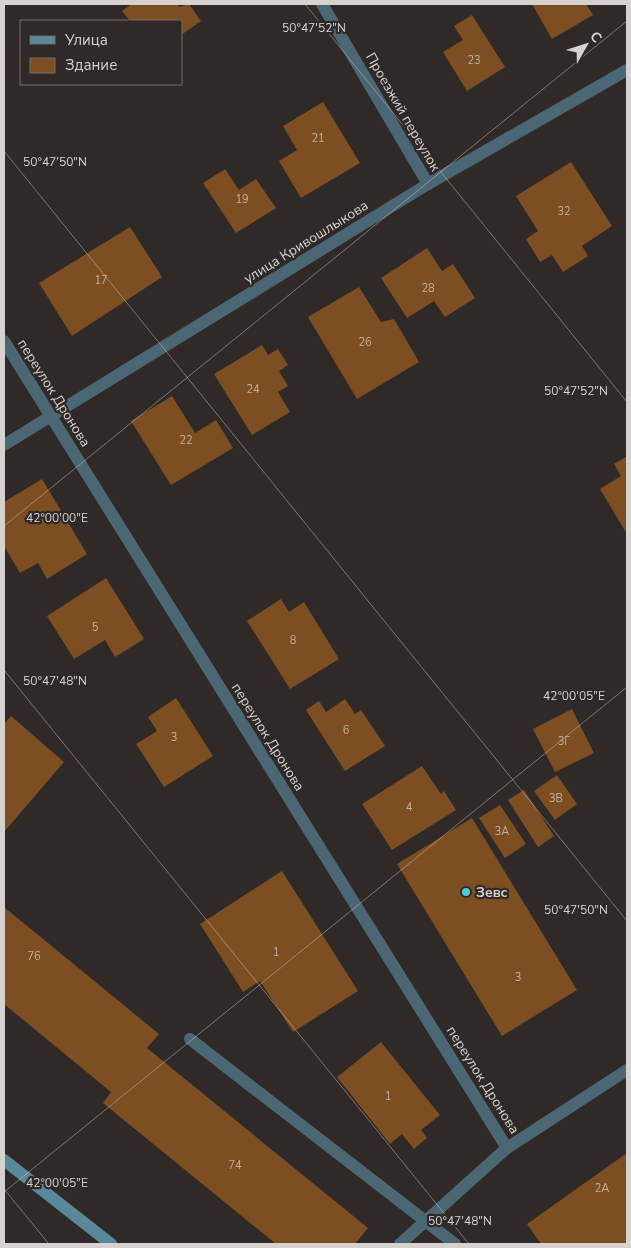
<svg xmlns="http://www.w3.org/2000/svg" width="631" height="1248" viewBox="0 0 631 1248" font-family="'Nunito Sans',sans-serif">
  <rect width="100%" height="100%" fill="#2f2a27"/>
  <!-- building -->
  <g fill="#7c4e22">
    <polygon points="132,4 177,4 179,7 189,4 201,21 181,35 181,21 130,21 122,11"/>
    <polygon points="532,4 586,4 593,15 552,39"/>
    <polygon points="472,15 505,67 467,91 443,52 463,40 454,26"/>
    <polygon points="323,102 360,163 301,198 279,161 297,150 283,126"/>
    <polygon points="571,162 612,226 582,246 588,256 563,272 552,255 540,262 526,239 538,231 516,196"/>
    <polygon points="225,169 239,190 256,179 276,208 236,233 203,183"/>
    <polygon points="130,227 162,277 72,336 39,283"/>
    <polygon points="427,248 442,271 453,264 475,298 445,317 434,301 407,318 381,278"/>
    <polygon points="359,287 381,322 394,319 419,362 357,399 308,317"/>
    <polygon points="262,345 268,355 278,349 288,365 279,371 288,386 278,392 290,412 252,435 214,374"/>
    <polygon points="172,396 195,433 216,420 233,448 171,485 131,421"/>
    <polygon points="627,456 627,534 600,489 621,476 614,464"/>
    <polygon points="42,479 87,554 47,579 38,563 20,573 4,546 4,502"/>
    <polygon points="106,578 144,639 115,657 105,640 74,659 47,616"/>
    <polygon points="281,599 289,612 304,602 339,659 290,689 247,621"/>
    <polygon points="176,698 213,756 164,787 136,744 157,731 148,717"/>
    <polygon points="345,699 355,714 361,710 385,746 345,771 306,710 319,701 326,712"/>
    <polygon points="572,709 594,753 555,772 533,729"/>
    <polygon points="11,716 64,762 4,832 4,724"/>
    <polygon points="422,766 441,794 444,791 456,810 392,850 362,804"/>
    <polygon points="557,775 577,804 555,820 534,791"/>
    <polygon points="524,790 554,836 538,847 508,800"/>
    <polygon points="500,805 526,844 505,858 479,818"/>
    <polygon points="472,818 577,990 502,1036 397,864"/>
    <polygon points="282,871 358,991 293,1032 260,981 243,992 200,924"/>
    <polygon points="4,907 159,1034 147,1048 368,1228 355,1244 276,1244 103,1103 111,1092 4,1004"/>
    <polygon points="381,1042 440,1115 421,1130 427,1138 414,1149 402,1134 390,1144 337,1077"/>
    <polygon points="627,1153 627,1244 541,1244 527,1224"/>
  </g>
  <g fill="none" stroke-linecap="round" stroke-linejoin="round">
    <!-- lane -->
    <polyline stroke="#4b6773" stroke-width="12" points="190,1039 455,1244"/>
    <!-- street -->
    <g stroke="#4b6773" stroke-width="12">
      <polyline points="322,4 428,184"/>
      <polyline points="4,341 507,1148"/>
      <polyline points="4,445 428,184 627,70"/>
      <polyline points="400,1244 507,1148 627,1070"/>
    </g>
    <!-- secondary -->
    <polyline stroke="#5a889b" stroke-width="12" points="4,1160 111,1244"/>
  </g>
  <!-- ticks -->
  <path fill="none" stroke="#d5d2cf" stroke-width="1" stroke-opacity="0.45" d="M305 4 627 402M4 151 627 921M4 526 627 21M4 670 469 1244M4 1189 49 1244M4 1192 627 687"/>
  <!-- markers -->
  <circle fill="#52cbd7" stroke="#2f2a27" stroke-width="2" cx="466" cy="892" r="5"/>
  <g text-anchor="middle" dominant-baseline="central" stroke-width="4.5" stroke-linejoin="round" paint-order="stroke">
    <!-- number labels -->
    <g font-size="11" fill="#bfb1a4">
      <text x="474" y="60">23</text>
      <text x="318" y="138">21</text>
      <text x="242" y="199">19</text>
      <text x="564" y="211">32</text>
      <text x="101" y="280">17</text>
      <text x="428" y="288">28</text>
      <text x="365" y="342">26</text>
      <text x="253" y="389">24</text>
      <text x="186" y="440">22</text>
      <text x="95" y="627">5</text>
      <text x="293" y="640">8</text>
      <text x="346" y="730">6</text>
      <text x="174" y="737">3</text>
      <text x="564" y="741">3Г</text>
      <text x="556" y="798">3В</text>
      <text x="409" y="807">4</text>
      <text x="502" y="831">3А</text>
      <text x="276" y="952">1</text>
      <text x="34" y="956">76</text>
      <text x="518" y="977">3</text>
      <text x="388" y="1096">1</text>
      <text x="235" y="1165">74</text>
      <text x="602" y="1188">2А</text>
    </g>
    <!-- street labels -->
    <g font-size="14" fill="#d5d2cf" stroke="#2f2a27">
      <text transform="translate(403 112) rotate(60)">Проезжий переулок</text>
      <text transform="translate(306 242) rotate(-32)">улица Кривошлыкова</text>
      <text transform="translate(54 393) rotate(58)">переулок Дронова</text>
      <text transform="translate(268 737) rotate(58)">переулок Дронова</text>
      <text transform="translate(483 1080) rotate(58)">переулок Дронова</text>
    </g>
    <!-- poi labels -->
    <g font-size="14" font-weight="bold" fill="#d5d2cf" stroke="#2f2a27" text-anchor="start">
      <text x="476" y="892">Зевс</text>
    </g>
  </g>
  <g font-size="12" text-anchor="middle" fill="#d5d2cf" stroke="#2f2a27" stroke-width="4.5" stroke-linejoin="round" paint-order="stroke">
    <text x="314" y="32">50°47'52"N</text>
    <text x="55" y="166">50°47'50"N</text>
    <text x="576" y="395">50°47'52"N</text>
    <text x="57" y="522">42°00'00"E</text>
    <text x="55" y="685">50°47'48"N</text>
    <text x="574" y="700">42°00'05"E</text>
    <text x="576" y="914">50°47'50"N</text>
    <text x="57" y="1187">42°00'05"E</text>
    <text x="460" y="1225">50°47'48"N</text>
  </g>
  <!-- border -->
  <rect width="631" height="1248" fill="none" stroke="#d5d2cf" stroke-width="10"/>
  <!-- legend -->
  <rect x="20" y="20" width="162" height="65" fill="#2f2a27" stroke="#716d6a"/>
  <rect x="30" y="36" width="25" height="8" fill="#5a889b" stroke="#716d6a"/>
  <text x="65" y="45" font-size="15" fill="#d5d2cf">Улица</text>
  <rect x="30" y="58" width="25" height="15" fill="#7c4e22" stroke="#716d6a"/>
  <text x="65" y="70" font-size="15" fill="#d5d2cf">Здание</text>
  <!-- north arrow -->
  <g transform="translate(586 45) rotate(51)" stroke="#2f2a27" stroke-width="4" paint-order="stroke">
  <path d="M0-4L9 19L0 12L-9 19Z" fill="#d5d2cf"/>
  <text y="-8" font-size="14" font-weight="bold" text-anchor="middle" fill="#d5d2cf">С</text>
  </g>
</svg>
